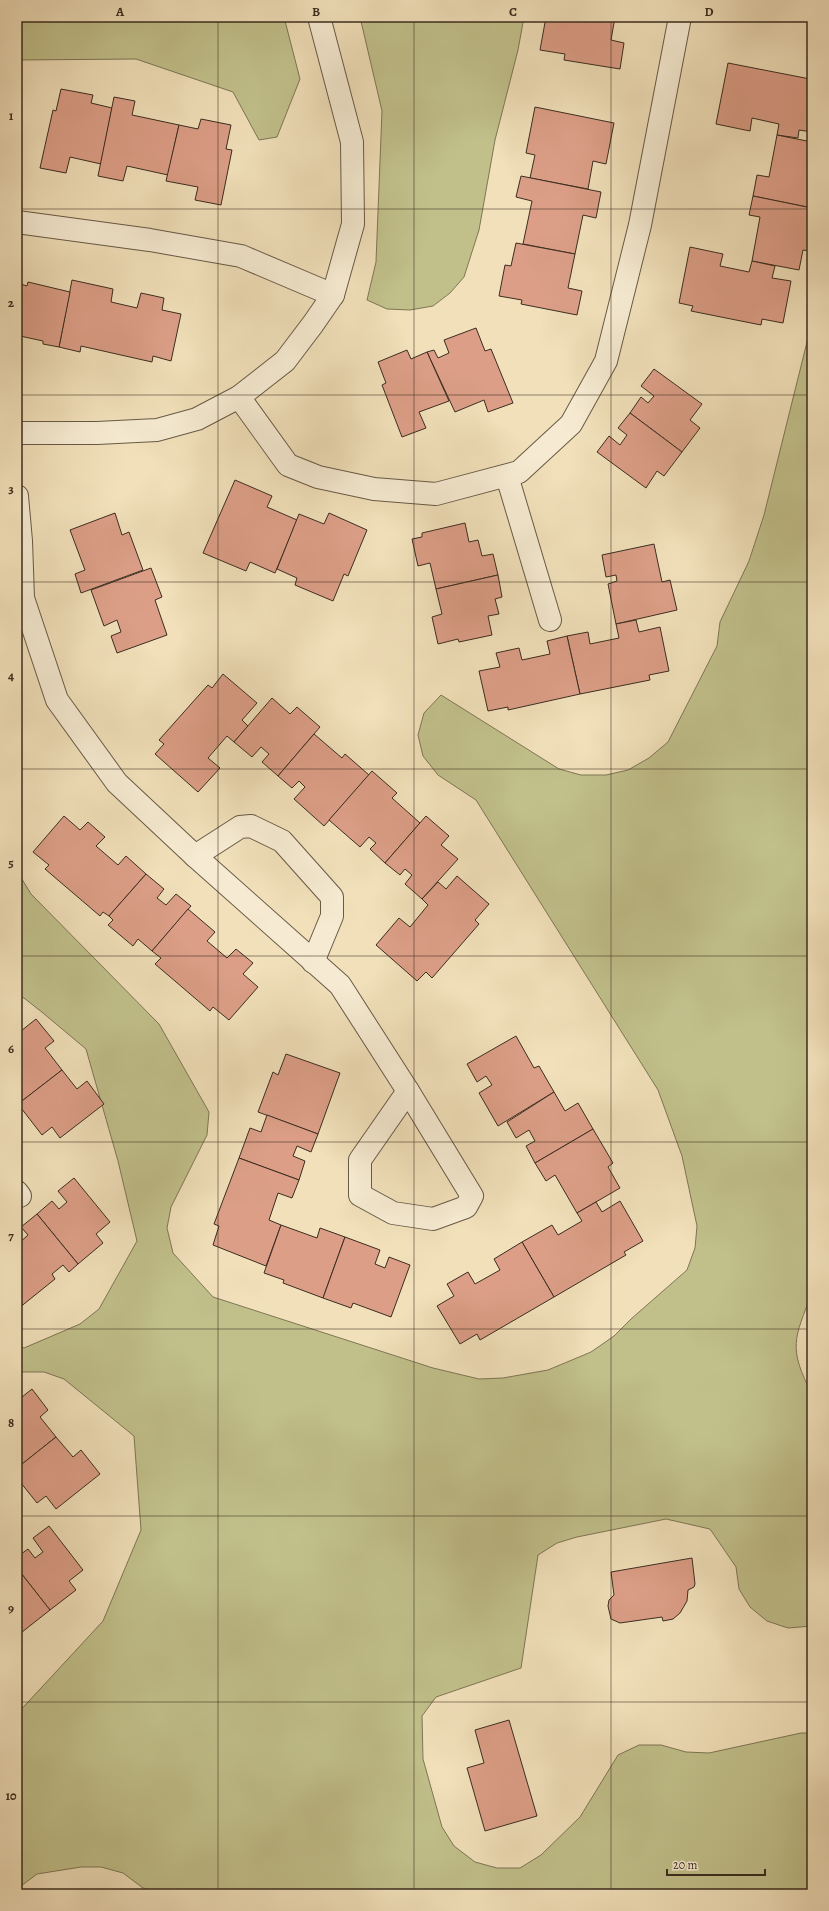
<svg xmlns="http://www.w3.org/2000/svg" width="829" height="1911" viewBox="0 0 829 1911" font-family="Alegreya,serif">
  <rect width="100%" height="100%" fill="#f1e0ba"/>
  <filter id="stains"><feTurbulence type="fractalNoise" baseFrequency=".005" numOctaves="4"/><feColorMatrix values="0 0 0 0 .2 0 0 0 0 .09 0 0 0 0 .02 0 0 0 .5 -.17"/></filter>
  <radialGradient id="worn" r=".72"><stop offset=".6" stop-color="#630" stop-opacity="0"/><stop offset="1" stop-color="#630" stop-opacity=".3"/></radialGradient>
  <!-- green -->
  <g fill="#c1c08b" stroke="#7e7655">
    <polygon points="17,17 284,17 300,79 277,137 259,140 233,92 136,59 17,60"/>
    <polygon points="360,17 524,17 518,50 495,140 479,230 464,277 450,293 433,306 410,310 387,309 367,300 376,262 382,111"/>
    <path d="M812 314V1293C794 1339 788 1348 812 1394V1626L788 1628 767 1621 750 1607 739 1589 736 1567 710 1529 666 1519 577 1537 557 1543 538 1555 521 1668 436 1697 422 1716 423 1759 442 1827 454 1846 475 1862 497 1868H520L541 1855 580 1817 618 1755 639 1745H661L686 1752 709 1753 801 1733H812V1894H229L215 1892 165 1893 143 1888 123 1873 101 1867H81L37 1874 17 1889V1714L103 1621 141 1530 134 1436 64 1379 44 1372H17V1345L24 1348 80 1324 99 1309 137 1241 118 1161 86 1049 43 1013 24 998 17 996V871L31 894 159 1024 209 1112 207 1135 171 1207 167 1228 173 1253 213 1297 433 1368 479 1379 503 1378 548 1370 591 1352 614 1336 631 1319 687 1270 695 1248 697 1226 682 1156 658 1090 476 800 438 775 423 756 418 735 424 713 441 695 559 769 581 775H606L628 770 649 758 668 742 717 646 720 622 749 561 764 515 808 338Z"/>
  </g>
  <!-- building -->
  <g fill="#dc9e87" stroke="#3b2d1f">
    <polygon points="546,17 615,17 611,40 624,43 620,69 564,60 565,54 540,50"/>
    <polygon points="728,63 810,79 809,84 812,84 812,132 799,130 798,138 777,135 779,124 752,118 750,131 716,124"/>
    <polygon points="61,89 93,95 91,103 112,108 101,164 70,157 66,173 40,168 53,110 56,111"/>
    <polygon points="114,97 135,101 132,115 179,125 168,175 127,166 123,181 98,176"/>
    <polygon points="535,107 614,123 606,164 593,161 588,189 530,178 535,155 526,153"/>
    <polygon points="201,119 231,125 226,149 232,150 221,205 195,200 198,187 166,181 179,125 198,129"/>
    <polygon points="777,135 812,142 812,208 753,196 757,175 769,177"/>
    <polygon points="521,176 601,192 596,218 583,215 575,254 523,244 532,201 516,197"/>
    <polygon points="753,196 812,208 812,239 810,251 803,250 799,270 752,261 760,217 749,215"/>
    <polygon points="516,243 575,254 568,288 582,291 577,315 521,304 522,300 499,296 505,265 511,266"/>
    <polygon points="690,247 723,254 720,266 749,272 752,261 775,266 772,278 791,281 783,323 762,319 761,325 691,311 693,306 679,303"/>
    <polygon points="72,280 113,289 111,302 137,308 141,293 164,298 162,310 181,314 171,361 153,356 152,362 81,346 80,352 59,347"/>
    <polygon points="28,282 70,292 59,347 43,344 43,341 20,336 17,348 17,283 27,286"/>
    <polygon points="476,328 485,351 491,349 513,403 488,412 484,400 455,412 427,352 434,350 438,358 449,353 444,340"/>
    <polygon points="407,350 411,359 427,352 449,401 419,412 426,428 402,437 382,385 386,383 378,362"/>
    <polygon points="654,369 702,404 690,420 700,428 682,452 630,413 641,397 648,403 654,396 641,386"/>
    <polygon points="630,413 682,452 664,476 657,471 646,488 597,452 609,436 620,445 627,435 618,428"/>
    <polygon points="235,480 272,496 267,507 297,520 275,573 250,562 246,571 203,553"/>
    <polygon points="115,513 122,535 129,532 143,570 81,593 75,574 85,570 70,530"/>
    <polygon points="329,513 367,530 348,576 344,574 333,601 295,585 297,578 277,569 299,514 324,524"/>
    <polygon points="465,523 469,542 478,540 482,556 493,554 498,575 436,589 430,563 418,566 412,539 422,537 422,533"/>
    <polygon points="654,544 662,582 670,580 677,610 616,624 608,584 617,581 616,575 606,577 602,555"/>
    <polygon points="151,568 162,597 155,600 167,635 117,653 111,636 121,632 117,620 104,626 91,590"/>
    <polygon points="498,575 502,597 495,599 499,614 488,616 492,635 459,642 458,639 438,644 432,617 442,614 436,589"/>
    <polygon points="636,620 639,632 660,627 669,671 649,675 650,680 580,694 567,636 588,632 590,644 619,638 616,624"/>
    <polygon points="567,636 580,694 508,710 508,707 488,711 479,671 500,667 496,653 519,648 522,660 550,654 547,641"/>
    <polygon points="223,674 257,703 242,720 248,726 234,742 227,736 208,758 220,768 198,792 155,754 164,744 159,740 208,685 212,688"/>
    <polygon points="272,698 290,714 297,707 320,727 278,776 262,762 269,754 261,747 252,757 234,742"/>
    <polygon points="314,734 342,758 345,754 369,775 324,826 294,799 305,787 299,781 292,788 278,776"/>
    <polygon points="372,771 397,793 392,798 420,823 385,863 370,849 376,843 369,837 360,847 329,820"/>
    <polygon points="64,816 80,830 88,822 105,837 96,846 118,865 126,856 146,874 109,916 103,912 100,916 45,869 49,865 33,852"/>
    <polygon points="426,816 449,836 441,845 458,859 422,899 405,884 412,875 405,869 400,875 385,863"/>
    <polygon points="146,874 164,889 157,898 166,905 176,894 191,906 152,951 138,939 133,946 108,925 113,920 109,916"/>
    <polygon points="457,876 489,904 475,920 479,924 432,978 426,972 417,981 376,945 399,918 410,927 428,905 422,899 438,882 446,889"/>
    <polygon points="188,909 215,932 207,941 227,958 236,949 253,963 243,974 258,987 229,1020 213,1007 210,1011 155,964 161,958 152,951"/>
    <polygon points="36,1019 54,1041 45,1048 62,1070 18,1104 17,1032 20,1030 21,1031"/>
    <polygon points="516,1036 534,1068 539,1066 554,1092 498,1126 479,1093 492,1085 486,1076 477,1082 467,1064"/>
    <polygon points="286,1054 340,1073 318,1134 258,1112 273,1072 278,1075"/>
    <polygon points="62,1070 77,1089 87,1081 104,1104 60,1138 52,1127 42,1135 18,1104"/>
    <polygon points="554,1092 565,1111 578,1103 593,1129 535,1163 526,1146 535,1141 529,1130 516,1138 507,1122"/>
    <polygon points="267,1115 318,1134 311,1152 297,1146 293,1156 305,1161 299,1180 239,1158 250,1128 261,1132"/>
    <polygon points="593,1129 613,1163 608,1167 620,1188 577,1213 555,1175 546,1181 535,1163"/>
    <polygon points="239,1158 299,1180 292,1198 278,1193 269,1220 281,1225 266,1266 213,1245 219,1226 214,1224"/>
    <polygon points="74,1178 110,1222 96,1234 103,1243 78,1264 37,1214 52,1201 59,1209 67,1202 58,1191"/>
    <polygon points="620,1201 643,1241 624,1252 626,1255 554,1297 522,1242 552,1225 558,1235 582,1221 577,1213 596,1202 602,1212"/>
    <polygon points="37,1214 78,1264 69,1272 63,1265 52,1274 55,1279 19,1308 17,1305 17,1245 28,1235 21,1227"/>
    <polygon points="281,1225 317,1238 320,1228 345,1237 323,1298 283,1283 284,1280 264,1273"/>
    <polygon points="345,1237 380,1250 375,1264 385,1268 389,1257 410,1265 391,1317 353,1303 351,1308 323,1298"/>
    <polygon points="522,1242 554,1297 480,1340 477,1334 460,1344 437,1306 454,1296 447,1284 468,1272 475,1284 500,1270 494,1259"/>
    <polygon points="32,1389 48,1410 40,1417 56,1437 17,1468 17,1401"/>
    <polygon points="56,1437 73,1457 81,1450 100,1474 56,1509 46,1496 37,1503 17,1478 17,1468"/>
    <polygon points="49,1526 83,1570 69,1581 76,1590 50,1610 17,1568 17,1557 28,1549 35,1558 43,1552 33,1538"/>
    <polygon points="692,1558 695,1584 694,1587 688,1590 687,1601 680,1613 673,1619 663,1621 662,1617 620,1623 611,1619 608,1606 609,1600 614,1595 611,1572"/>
    <polygon points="17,1568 50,1610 17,1636"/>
    <polygon points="509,1720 537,1816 485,1831 467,1768 484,1763 475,1730"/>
  </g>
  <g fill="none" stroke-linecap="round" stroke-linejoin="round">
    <!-- street casing -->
    <g stroke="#685a46" stroke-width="24">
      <g id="street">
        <polyline points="17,222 150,240 241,256 333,295"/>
        <polyline points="239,397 288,465 318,477 374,489 436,494 519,472 571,424 606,361 640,225 680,17"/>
        <polyline points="17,433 97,433 157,430 197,419 239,397 285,361 313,324 333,295 353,224 352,142 319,17"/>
        <polyline points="507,476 550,620"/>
        <polyline points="17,496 21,541 23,598 57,700 117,783 195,856 340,985 408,1091"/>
        <polyline points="195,856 240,827 251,826 282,841 332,897 332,916 313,962"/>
        <polygon points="408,1091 472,1196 466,1207 433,1219 393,1213 360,1195 360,1160"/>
        <polyline points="17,1192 20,1196"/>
      </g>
    </g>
    <!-- street -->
    <use href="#street" stroke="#f6ebd2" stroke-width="22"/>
  </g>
  <!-- grid -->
  <path fill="none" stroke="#3b2d1f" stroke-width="1" stroke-opacity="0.55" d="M218 17V1894M414 17V1894M611 17V1894M17 209H812M17 395H812M17 582H812M17 769H812M17 956H812M17 1142H812M17 1329H812M17 1516H812M17 1702H812"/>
  <!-- margin -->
  <rect width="829" height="1911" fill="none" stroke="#f1e0ba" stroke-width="44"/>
  <!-- scale -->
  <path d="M667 1869v6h98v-6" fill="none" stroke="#3b2d1f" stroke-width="2"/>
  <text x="673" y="1869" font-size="12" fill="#3b2d1f" stroke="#f6ebd2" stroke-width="3" paint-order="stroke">20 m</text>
  <rect x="22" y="22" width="785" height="1867" fill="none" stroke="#3b2d1f" stroke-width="1.5"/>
  <g font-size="13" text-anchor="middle" font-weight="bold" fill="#3b2d1f">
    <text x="120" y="16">A</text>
    <text x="316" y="16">B</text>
    <text x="513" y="16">C</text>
    <text x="709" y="16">D</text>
    <text x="11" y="120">1</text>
    <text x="11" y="307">2</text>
    <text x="11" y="493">3</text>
    <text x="11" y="680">4</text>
    <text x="11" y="867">5</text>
    <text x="11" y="1053">6</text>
    <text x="11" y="1240">7</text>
    <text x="11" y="1427">8</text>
    <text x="11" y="1613">9</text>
    <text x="11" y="1800">10</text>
  </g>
  <rect width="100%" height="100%" filter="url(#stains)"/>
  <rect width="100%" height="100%" fill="url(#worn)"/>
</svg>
